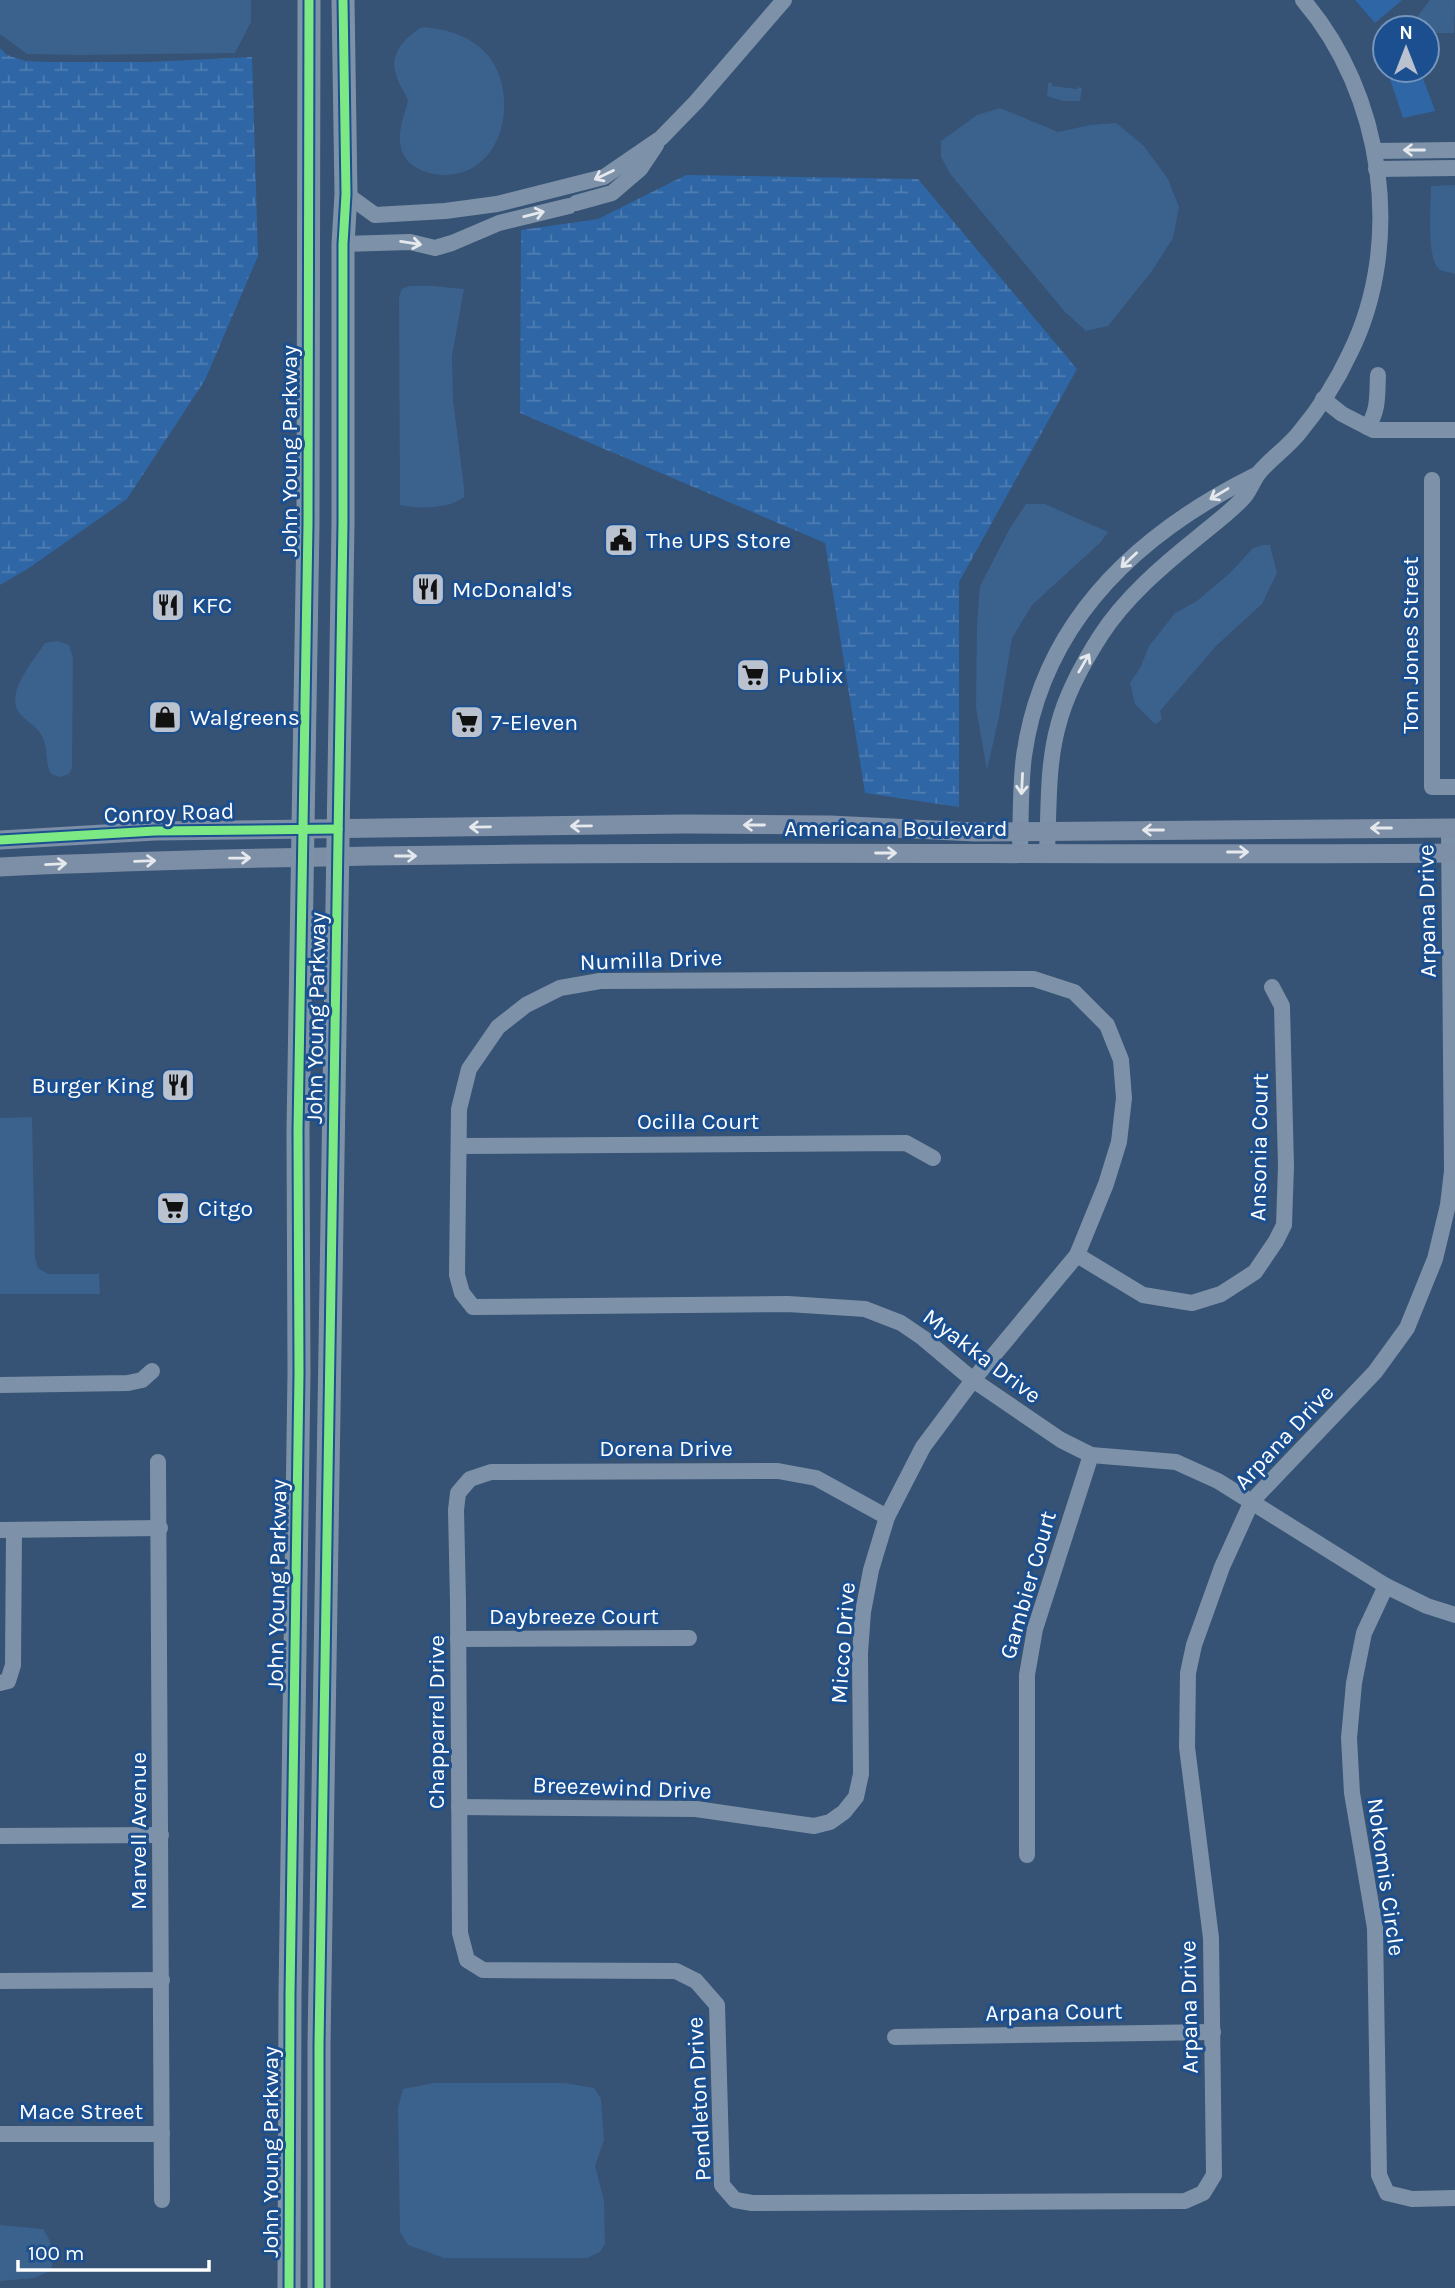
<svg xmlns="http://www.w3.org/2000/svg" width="1455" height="2288" viewBox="0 0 1455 2288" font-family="Karla,sans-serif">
  <defs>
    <pattern id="wetland-marsh" width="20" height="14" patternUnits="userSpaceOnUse" patternTransform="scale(1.75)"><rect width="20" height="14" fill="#2f66a5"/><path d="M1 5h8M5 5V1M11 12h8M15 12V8" fill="none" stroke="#4e7db2"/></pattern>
  </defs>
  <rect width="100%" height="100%" fill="#365274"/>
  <!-- wetland -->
  <g fill="url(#wetland-marsh)">
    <polygon points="0,48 7,55 25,61 48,62 148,62 252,57 258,256 205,380 127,499 29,568 0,585"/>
    <polygon points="686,175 918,179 1077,369 959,582 959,807 865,793 825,543 520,413 521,230 598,219"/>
  </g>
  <!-- pitch -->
  <g fill="#2f66a5">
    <polygon points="1355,0 1402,0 1375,23"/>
    <polygon points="1387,70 1420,70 1435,111 1403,118"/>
  </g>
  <!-- water -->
  <g fill="#3b618d">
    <polygon points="0,0 251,0 251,22 235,53 78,55 27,54 0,34"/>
    <polygon points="1430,0 1455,0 1454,33 1427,33 1427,28 1410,26"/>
    <path d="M422 27C452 29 484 40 497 70 513 105 503 162 459 173 438 179 406 171 401 148 397 132 404 116 408 101 405 92 398 84 396 74 389 54 405 37 422 27Z"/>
    <polygon points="1048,83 1052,83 1052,86 1077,89 1078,87 1082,88 1080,101 1063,101 1047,96"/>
    <polygon points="1000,108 1058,132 1090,125 1116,123 1144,146 1168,179 1179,207 1173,238 1152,271 1108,326 1086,331 1065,312 951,175 941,157 941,141 977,115"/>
    <path d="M1455 185V274C1450 272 1443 272 1439 269 1426 258 1431 203 1431 186Z"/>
    <path d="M410 286H433L464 289 452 356 453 400 464 487V497C449 509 419 509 400 505L399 296 402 289Z"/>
    <polygon points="1026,504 1045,504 1108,532 1101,542 1032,605 1012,638 999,717 987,770 976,708 977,623 980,586 1010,528"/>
    <polygon points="1263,545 1270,545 1277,573 1262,604 1216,646 1160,711 1162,720 1155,724 1135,704 1130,683 1140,668 1149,646 1175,613 1197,601 1230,573 1253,548"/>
    <path d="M58 641 69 645 73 658 72 768 69 774 60 777 51 774C45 763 48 751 43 738 38 727 29 723 21 715 2 696 34 660 45 643Z"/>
    <polygon points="32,1117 35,1258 38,1268 48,1274 99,1274 100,1294 0,1294 0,1118"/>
    <polygon points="434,2083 565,2083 594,2088 601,2099 604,2140 595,2166 604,2200 605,2244 600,2252 587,2258 444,2258 408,2245 400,2232 398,2108 403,2089"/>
    <path d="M0 2225 43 2229C52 2242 56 2256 50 2271L34 2278 0 2281Z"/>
  </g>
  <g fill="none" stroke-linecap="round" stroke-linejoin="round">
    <!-- minor -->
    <g stroke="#7d92a8" stroke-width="16">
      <polyline points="1374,151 1455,150"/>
      <polyline points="1376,169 1455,168"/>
      <polyline points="346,194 375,215 445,211 497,204 604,177 661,138 696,102 784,0"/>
      <polyline points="576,203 612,193 640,169 656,145"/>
      <polyline points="343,244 410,242 435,248 452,243 499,223 569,206"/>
      <polyline points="1323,399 1342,414 1373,430 1455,430"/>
      <path d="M1367 427C1379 412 1377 394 1378 375"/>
      <polyline points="1432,480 1432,787 1455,787"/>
      <path d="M1020 852C1021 820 1020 787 1024 756 1043 620 1140 532 1258 474"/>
      <path d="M1047 852C1049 811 1047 766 1058 726 1066 694 1083 663 1101 635 1125 598 1162 566 1197 538 1212 525 1231 512 1245 496 1250 490 1253 481 1258 474 1270 459 1287 448 1299 433 1319 409 1337 381 1350 353 1405 242 1383 93 1303 0"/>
      <polyline points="459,1146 906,1143 933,1158"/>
      <polyline points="1077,1255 1143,1295 1192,1303 1221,1294 1255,1272 1276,1241 1284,1225 1286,1166 1282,1006 1272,987"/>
      <polyline points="0,1385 128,1383 142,1380 152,1371"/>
      <polyline points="158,1462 162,2200"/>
      <polyline points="887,1517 816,1478 778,1471 491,1472 470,1479 458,1493 456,1510 458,1601 460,1933 467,1960 483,1970 676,1971 696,1981 717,2005 722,2185 735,2200 752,2203 1185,2201 1203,2193 1214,2175 1211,1938 1187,1747 1188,1673 1194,1645 1222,1567 1252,1501 1375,1372 1407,1328 1435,1259 1448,1205 1452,1171 1449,828"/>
      <polyline points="0,1530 160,1528"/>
      <polyline points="1386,1586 1364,1633 1354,1683 1349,1738 1352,1793 1375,1928 1379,2175 1387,2193 1412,2199 1455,2198"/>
      <polyline points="458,1639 689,1638"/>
      <polyline points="0,1683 8,1681 13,1665 14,1530"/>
      <polyline points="459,1807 696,1809 814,1826 830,1822 844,1812 856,1797 861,1774 860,1653 863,1612 871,1570 887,1517 923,1447 973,1380 1077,1255 1106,1184 1119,1142 1124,1098 1121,1060 1107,1025 1074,992 1034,979 600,981 560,988 526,1005 498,1027 469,1069 459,1109 457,1275 462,1293 473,1307 788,1304 865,1309 901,1323 923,1338 973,1380 1061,1440 1091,1455 1176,1462 1218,1481 1386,1586 1427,1606 1455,1615"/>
      <polyline points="0,1836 161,1835"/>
      <polyline points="1027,1855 1027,1675 1035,1629 1091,1455"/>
      <polyline points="0,1981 162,1980"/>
      <polyline points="895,2037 1213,2032"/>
      <polyline points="0,2134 162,2134"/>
    </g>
    <!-- major -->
    <g stroke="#7d8ea7" stroke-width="19">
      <polyline points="0,840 155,831 684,824 830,825 975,832 1455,828"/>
      <path d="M0 867C485 845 970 857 1455 853"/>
    </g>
    <!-- highway -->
    <g stroke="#7e92a7" stroke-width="23">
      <polyline points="289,2288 290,1995 299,1373 298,1131 308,524 309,0"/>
      <polyline points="319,2288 319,2045 343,523 343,244 346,194 343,0"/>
    </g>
    <!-- cycleway casing -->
    <g stroke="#1b4f8f" stroke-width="13">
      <g id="cycleway">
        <polyline points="0,840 155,831 338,829"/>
        <polyline points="289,2288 290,1995 299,1373 298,1131 308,524 309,0"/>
        <polyline points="319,2288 319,2045 343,523 343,244 346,194 343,0"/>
      </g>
    </g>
    <!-- cycleway -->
    <use href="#cycleway" stroke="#7ce984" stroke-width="9"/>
  </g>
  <!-- one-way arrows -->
  <defs><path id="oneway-shaft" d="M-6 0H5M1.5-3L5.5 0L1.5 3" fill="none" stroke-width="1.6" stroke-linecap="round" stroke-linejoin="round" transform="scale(1.75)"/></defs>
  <g stroke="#e5e9ee">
    <use href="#oneway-shaft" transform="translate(1414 150) rotate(-180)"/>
    <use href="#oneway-shaft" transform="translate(604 175) rotate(154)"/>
    <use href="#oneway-shaft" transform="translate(534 214) rotate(-14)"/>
    <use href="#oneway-shaft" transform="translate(411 243) rotate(9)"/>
    <use href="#oneway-shaft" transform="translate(1219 494) rotate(149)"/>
    <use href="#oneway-shaft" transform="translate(1129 560) rotate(137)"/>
    <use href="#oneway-shaft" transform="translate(1084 663) rotate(-60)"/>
    <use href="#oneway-shaft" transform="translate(1022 784) rotate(93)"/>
  </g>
  <g stroke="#e5e8ed">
    <use href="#oneway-shaft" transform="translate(754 825) rotate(-180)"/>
    <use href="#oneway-shaft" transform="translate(581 826) rotate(179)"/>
    <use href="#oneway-shaft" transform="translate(480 827) rotate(179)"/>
    <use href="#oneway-shaft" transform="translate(1381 828) rotate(180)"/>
    <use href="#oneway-shaft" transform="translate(1153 830) rotate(180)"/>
    <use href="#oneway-shaft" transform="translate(1238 852)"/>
    <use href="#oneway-shaft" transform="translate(886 853)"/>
    <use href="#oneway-shaft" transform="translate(406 856)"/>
    <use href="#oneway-shaft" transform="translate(240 858) rotate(-1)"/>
    <use href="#oneway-shaft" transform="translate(145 861) rotate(-2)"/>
    <use href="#oneway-shaft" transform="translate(56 864) rotate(-3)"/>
  </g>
  <!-- icons -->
  <defs>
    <g id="civic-square" transform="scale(1.75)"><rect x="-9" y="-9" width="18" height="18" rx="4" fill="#b9c2ce" stroke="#1b4f8f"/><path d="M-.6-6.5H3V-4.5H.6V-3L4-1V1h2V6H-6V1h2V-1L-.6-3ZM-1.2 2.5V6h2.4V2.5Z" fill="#111"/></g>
    <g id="restaurant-square" transform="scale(1.75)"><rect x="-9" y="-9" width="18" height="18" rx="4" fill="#b9c2ce" stroke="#1b4f8f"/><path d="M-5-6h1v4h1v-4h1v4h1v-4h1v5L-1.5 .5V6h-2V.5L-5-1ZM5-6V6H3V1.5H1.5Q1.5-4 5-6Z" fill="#111"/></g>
    <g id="supermarket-square" transform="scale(1.75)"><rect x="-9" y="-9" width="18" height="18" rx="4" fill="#b9c2ce" stroke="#1b4f8f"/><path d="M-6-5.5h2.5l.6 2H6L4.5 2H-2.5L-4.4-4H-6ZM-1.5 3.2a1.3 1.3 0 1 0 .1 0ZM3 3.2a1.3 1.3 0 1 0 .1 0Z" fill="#111"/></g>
    <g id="shop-square" transform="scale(1.75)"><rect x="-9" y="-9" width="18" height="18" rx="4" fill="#b9c2ce" stroke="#1b4f8f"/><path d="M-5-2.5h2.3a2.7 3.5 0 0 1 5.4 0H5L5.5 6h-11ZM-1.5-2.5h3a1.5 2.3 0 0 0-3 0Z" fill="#111"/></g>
  </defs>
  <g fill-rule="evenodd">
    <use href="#civic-square" x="621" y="540"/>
    <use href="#restaurant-square" x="428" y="589"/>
    <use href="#restaurant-square" x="168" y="605"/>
    <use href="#supermarket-square" x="753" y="675"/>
    <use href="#shop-square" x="165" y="717"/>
    <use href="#supermarket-square" x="467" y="722"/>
    <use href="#restaurant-square" x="178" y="1085"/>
    <use href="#supermarket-square" x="173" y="1208"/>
  </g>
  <g text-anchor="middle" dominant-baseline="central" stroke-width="6" stroke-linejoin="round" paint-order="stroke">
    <!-- street labels -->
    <g font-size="23" fill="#fff" stroke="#1b4f8f">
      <text transform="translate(289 451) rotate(-90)">John Young Parkway</text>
      <text transform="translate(1410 645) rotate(-90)">Tom Jones Street</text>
      <text transform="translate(169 813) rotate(-2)">Conroy Road</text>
      <text x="896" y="828">Americana Boulevard</text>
      <text transform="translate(1427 911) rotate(-91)">Arpana Drive</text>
      <text transform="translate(651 960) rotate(-2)">Numilla Drive</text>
      <text transform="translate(316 1018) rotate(-89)">John Young Parkway</text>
      <text x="698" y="1121">Ocilla Court</text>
      <text transform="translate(1259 1147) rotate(-89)">Ansonia Court</text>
      <text transform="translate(982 1356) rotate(37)">Myakka Drive</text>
      <text transform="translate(1284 1437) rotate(-47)">Arpana Drive</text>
      <text x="666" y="1448">Dorena Drive</text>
      <text transform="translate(277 1585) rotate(-89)">John Young Parkway</text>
      <text transform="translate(1028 1585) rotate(-74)">Gambier Court</text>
      <text x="574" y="1616">Daybreeze Court</text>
      <text transform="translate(843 1643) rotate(-86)">Micco Drive</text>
      <text transform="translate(436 1722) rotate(-90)">Chapparrel Drive</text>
      <text transform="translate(622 1788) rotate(2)">Breezewind Drive</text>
      <text transform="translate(138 1831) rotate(-90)">Marvell Avenue</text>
      <text transform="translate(1386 1877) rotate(82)">Nokomis Circle</text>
      <text transform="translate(1189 2007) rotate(-91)">Arpana Drive</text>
      <text transform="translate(1054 2012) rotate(-1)">Arpana Court</text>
      <text transform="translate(699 2099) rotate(-93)">Pendleton Drive</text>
      <text x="81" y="2111">Mace Street</text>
      <text transform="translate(270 2152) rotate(-90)">John Young Parkway</text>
    </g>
    <!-- poi labels -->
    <g font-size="23" fill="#fff" stroke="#1b4f8f" text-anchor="start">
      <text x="646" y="540">The UPS Store</text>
      <text x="452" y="589">McDonald's</text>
      <text x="192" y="605">KFC</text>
      <text x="778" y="675">Publix</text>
      <text x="190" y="717">Walgreens</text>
      <text x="491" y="722">7-Eleven</text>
      <text x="154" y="1085" text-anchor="end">Burger King</text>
      <text x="198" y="1208">Citgo</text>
    </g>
  </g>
  <!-- north arrow -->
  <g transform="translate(1406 49)"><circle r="33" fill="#1b4f8f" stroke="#7695bc" stroke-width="2"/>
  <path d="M0-5L12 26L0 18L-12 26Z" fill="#b9c2ce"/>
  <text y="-10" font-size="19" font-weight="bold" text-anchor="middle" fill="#ffffff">N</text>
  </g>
  <!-- scale -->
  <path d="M18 2260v10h191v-10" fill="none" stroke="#ffffff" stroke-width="3.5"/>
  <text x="28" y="2260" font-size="21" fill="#ffffff" stroke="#1b4f8f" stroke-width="5" paint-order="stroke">100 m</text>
</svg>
